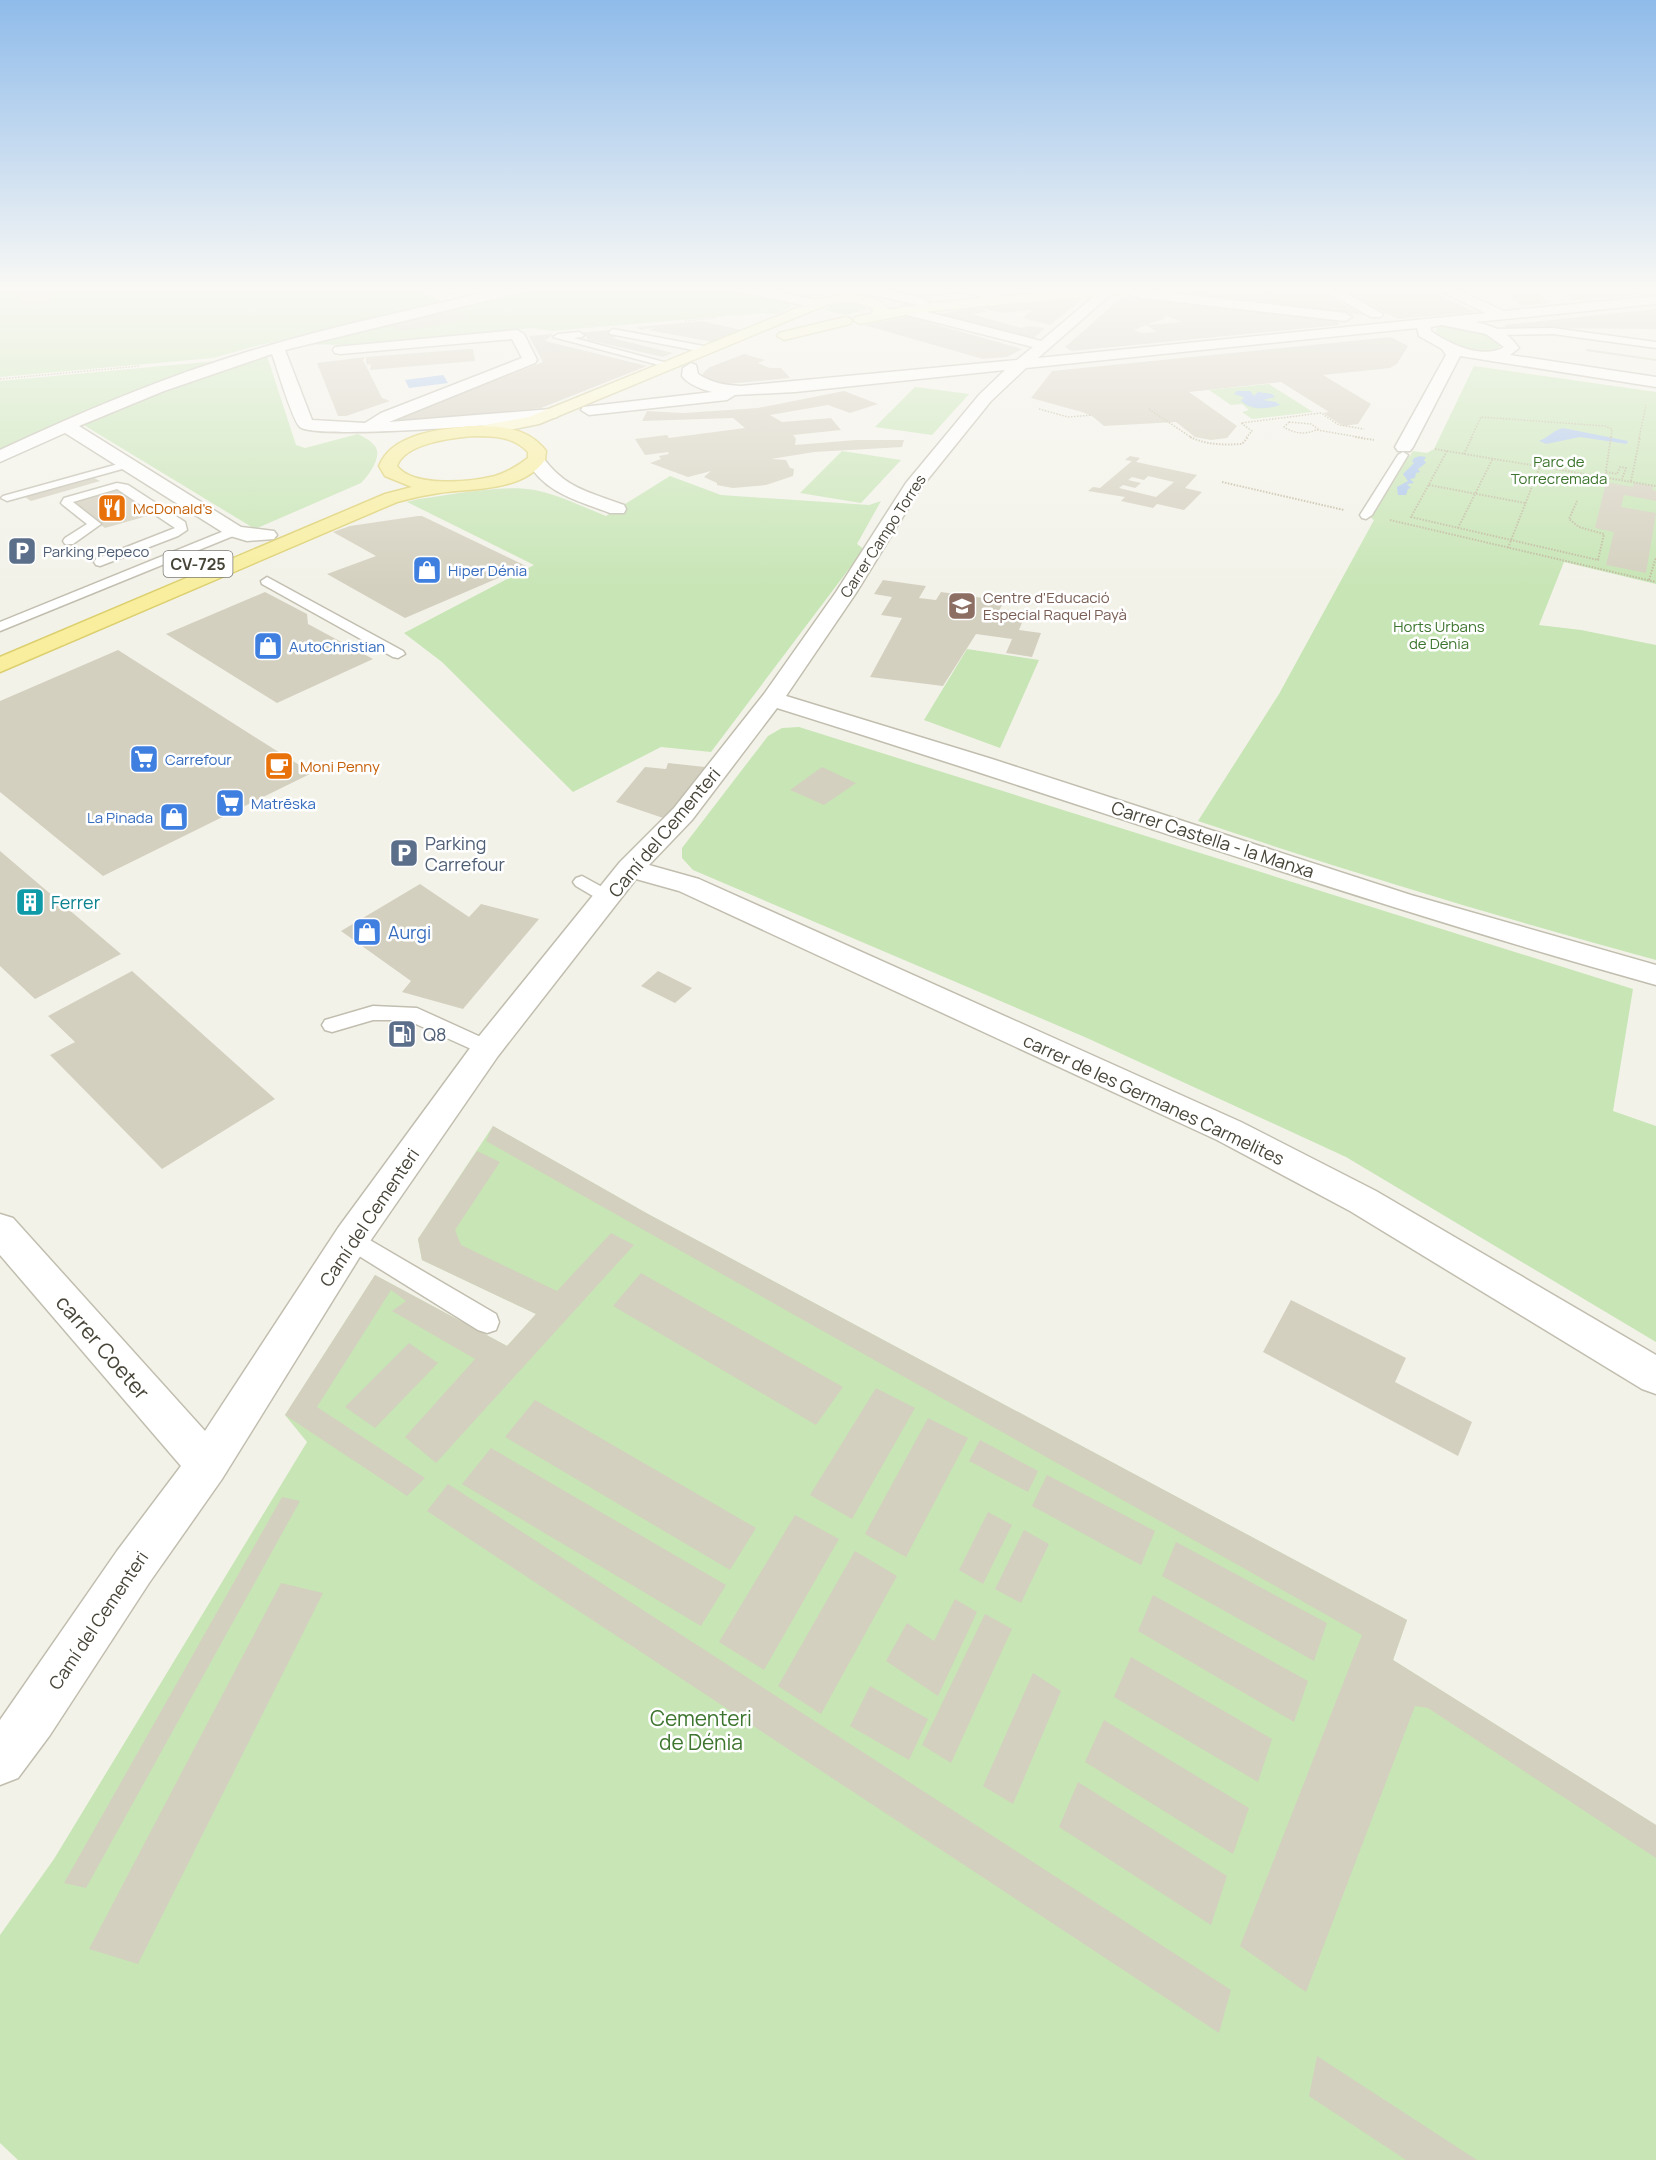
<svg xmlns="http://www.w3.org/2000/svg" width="1656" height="2160" viewBox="0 0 1656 2160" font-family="Manrope,sans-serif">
  <rect width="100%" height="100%" fill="#f3f2e9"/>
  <!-- green -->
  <g fill="#c7e5b5">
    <polygon points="0,287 269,287 271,290 287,287 411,287 446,304 256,346 213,358 0,377"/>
    <polygon points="540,287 632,287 640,290 653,287 714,287 789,303 791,307 777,314 763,313 551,331 532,328 343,345 300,344"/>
    <polygon points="849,303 864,306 866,310 845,315 825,310 831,305"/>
    <path d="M1450 325 1483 333 1501 345 1499 348C1481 357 1448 347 1436 331L1437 328Z"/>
    <path d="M264 355 267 356 296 445 305 448 358 434C363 437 370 440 374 445 384 455 369 475 361 483L255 529 82 424 90 417Z"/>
    <polygon points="217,361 225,362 0,453 0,381"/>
    <path d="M1474 366 1656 392V584L1564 562 1539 625 1581 630 1656 645V960C1502 918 1349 872 1198 821L1279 694 1374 520 1371 518 1407 456H1410L1413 451 1427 453 1434 449Z"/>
    <polygon points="1269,384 1313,412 1252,419 1242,412 1249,410 1242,404 1231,405 1209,390"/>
    <polygon points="915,387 969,394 932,435 875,427"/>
    <polygon points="842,451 901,460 861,503 800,493"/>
    <path d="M670 476 721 495 869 505 881 501 857 544 864 549 711 752 661 747 573 792 442 662 404 633 534 565 407 502 418 499C453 495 501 484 535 490 559 495 583 507 606 516Z"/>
    <polygon points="967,649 1039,660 1000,748 924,720"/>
    <polygon points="799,727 1633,989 1613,1111 1656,1126 1656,1342 1346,1157 1087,1038 693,870 682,858 682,848 768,736 782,728"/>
    <polygon points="493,1126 648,1214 1407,1620 1393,1660 1656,1825 1656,2160 18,2160 0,2143 0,1935 54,1859 307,1442 285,1415 375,1275 507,1346 536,1314 422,1260 418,1239"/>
  </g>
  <!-- water -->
  <g fill="#aac5ec">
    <polygon points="443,375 448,383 409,388 405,380"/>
    <path d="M1237 391H1250L1254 396 1258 392 1272 394 1275 397 1263 400 1276 402 1280 405C1268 409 1252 411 1241 401L1244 397 1234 394Z"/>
    <path d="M1563 428 1628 441 1627 444 1580 437 1546 444 1539 441C1548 438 1555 429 1563 428Z"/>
    <polygon points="1420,456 1426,457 1424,460 1426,463 1418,469 1420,472 1416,473 1415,478 1410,479 1414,483 1407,484 1411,488 1408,489 1406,495 1398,495 1397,487 1408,481 1403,474 1414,463 1412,461 1414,458"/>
  </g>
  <!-- building -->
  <g fill="#d4d0bf" fill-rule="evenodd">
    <polygon points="434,287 480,287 480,288 450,295"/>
    <polygon points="764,287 841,287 820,296 809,297"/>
    <polygon points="890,287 942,287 969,293 921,297 884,290"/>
    <polygon points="1211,287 1285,287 1282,289 1288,292 1299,291 1292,287 1311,287 1364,315 1166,292"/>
    <polygon points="1334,287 1385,287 1403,295 1411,293 1397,287 1421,287 1475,312 1398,319"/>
    <polygon points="1500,287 1531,287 1549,303 1522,306"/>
    <polygon points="1554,287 1656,287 1656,293 1572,301"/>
    <polygon points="51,292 50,303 22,306 22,295"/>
    <path d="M1137 296 1336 320 1340 325 1072 351 1065 347 1121 298ZM1166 316 1182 322 1146 325 1164 319ZM1146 325 1156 332 1142 333 1134 330Z"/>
    <polygon points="1072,299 1080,301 1050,325 1022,318 1032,310 1001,313 980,308"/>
    <polygon points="979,307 987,312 972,314 1021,328 1029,326 1045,328 1034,338 1029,338 940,314"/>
    <polygon points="1656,309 1656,329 1506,328 1504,325"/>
    <polygon points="454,310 471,318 402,331 392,326"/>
    <polygon points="906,317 913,318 1022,349 1007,357 983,359 864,325"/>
    <polygon points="702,321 741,330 713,342 648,330 657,327 641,330 636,327"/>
    <polygon points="612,330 617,337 612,338 673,353 663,357 588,340 586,336 580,337 578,333"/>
    <polygon points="553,334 545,341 647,366 541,408 412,421 393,420 543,362 529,336"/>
    <polygon points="1391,337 1408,346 1397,364 1390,368 1323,375 1371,404 1358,424 1343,426 1323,413 1329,412 1281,382 1189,392 1237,426 1227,438 1211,440 1195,437 1176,422 1104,426 1092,416 1082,412 1031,398 1052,371"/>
    <polygon points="468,349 473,349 475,361 370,370 371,364 367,365 366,361 366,357"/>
    <polygon points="1587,349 1656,359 1656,361 1586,351"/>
    <polygon points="744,354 765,360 758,363 770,368 781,368 790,378 727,384 717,383 703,377 703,373 710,367"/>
    <polygon points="365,357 363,360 382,398 390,401 346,416 338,416 317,363"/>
    <polygon points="844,391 878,404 850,413 828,405 770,415 782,422 831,418 841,430 793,435 796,439 795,445 856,440 904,440 902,447 814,452 771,459 786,460 790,468 794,469 793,476 766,485 733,488 717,485 717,483 704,477 711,471 688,477 650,463 661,459 659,456 669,454 668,452 645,455 635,439 667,435 669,438 745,428 733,418 642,421 647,411 683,413 758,408"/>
    <path d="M1130 456 1140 458 1136 462 1197 475 1185 488 1202 492 1184 510 1157 504 1153 508 1121 501 1125 497 1088 491 1093 487 1100 488 1132 461 1125 460ZM1148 476 1174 482 1156 497 1119 488 1123 485 1135 488 1141 483 1128 480 1132 477 1144 480Z"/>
    <polygon points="94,478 100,481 31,501 25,497"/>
    <polygon points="1606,482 1633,487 1634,483 1653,486 1652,490 1656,491 1656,501 1624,495 1621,507 1656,513 1646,573 1606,565 1614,532 1595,528"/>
    <polygon points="119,489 154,514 105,528 71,503"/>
    <polygon points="418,516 422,516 526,566 405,618 327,574 376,556 333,532 350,526"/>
    <polygon points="883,580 926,586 919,598 936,600 941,592 1004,601 999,611 1025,615 1019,630 1041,633 1032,657 1006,653 1012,639 976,634 943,686 870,677 902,618 881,615 892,597 874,594"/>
    <polygon points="265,592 307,614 308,624 373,659 277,703 166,634"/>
    <polygon points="118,650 266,744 312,773 103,876 0,792 0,701"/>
    <polygon points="668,763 705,767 666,819 616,802 645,767 666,769"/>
    <polygon points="822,767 856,783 824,805 790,790"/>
    <polygon points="0,851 121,954 35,999 0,966"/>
    <polygon points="420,884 469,917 481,904 539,919 463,1009 402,992 411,981 341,931"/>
    <polygon points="132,971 275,1099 162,1169 50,1055 75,1042 48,1016"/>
    <polygon points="658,971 692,988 675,1003 641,986"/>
    <polygon points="493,1126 648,1214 1407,1620 1393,1660 1656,1825 1656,1858 1428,1708 1415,1706 1306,1992 1240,1946 1362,1635 486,1141"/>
    <polygon points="477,1151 500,1162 455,1230 461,1245 557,1291 611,1233 634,1245 436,1463 405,1437 475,1359 392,1311 406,1301 391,1290 317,1407 425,1478 407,1496 285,1415 375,1275 507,1346 536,1314 422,1260 418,1239"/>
    <polygon points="641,1273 843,1387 816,1425 613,1306"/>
    <polygon points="1291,1300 1406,1358 1395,1382 1472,1422 1458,1456 1263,1352"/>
    <polygon points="409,1343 438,1363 375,1428 345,1407"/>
    <polygon points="876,1388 915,1408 852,1519 810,1495"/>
    <polygon points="535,1400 756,1528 730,1570 505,1437"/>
    <polygon points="928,1418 968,1438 906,1557 865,1534"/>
    <polygon points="980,1440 1038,1471 1028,1492 969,1461"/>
    <polygon points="491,1448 726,1585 701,1626 462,1484"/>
    <polygon points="1047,1475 1155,1531 1141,1565 1032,1506"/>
    <polygon points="448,1484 1231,1990 1219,2033 427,1511"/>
    <polygon points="282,1497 300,1501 86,1888 64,1883"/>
    <polygon points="988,1512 1012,1525 983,1584 959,1570"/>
    <polygon points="795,1515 839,1539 764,1670 719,1642"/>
    <polygon points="1024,1530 1049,1544 1021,1603 995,1589"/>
    <polygon points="1176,1542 1327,1623 1314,1661 1162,1576"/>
    <polygon points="855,1551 897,1576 821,1714 778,1686"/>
    <polygon points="281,1583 323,1593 138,1964 89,1949"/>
    <polygon points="1153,1595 1308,1681 1294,1722 1138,1631"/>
    <polygon points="955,1599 977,1612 938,1696 886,1661 907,1623 934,1641"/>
    <polygon points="985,1614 1012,1629 951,1763 922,1745"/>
    <polygon points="1131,1657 1272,1739 1258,1782 1114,1697"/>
    <polygon points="1033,1673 1061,1691 1013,1804 983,1786"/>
    <polygon points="870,1686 928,1719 909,1760 850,1726"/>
    <polygon points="1104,1720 1249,1808 1233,1854 1085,1762"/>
    <polygon points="1078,1782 1227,1876 1211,1925 1059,1827"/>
    <polygon points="1317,2056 1477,2160 1406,2160 1309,2096"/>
  </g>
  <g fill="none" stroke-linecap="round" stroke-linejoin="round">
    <!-- lane casing -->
    <g stroke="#c1beaf" stroke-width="3">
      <g id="lane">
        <polygon points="1553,328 1656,342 1656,348 1553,334 1490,335 1486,332 1490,329"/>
        <polygon points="613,329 709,347 714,350 709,353 610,334 609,332"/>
        <polygon points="579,332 584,335 582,337 574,338 675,365 670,368 553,337 558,334"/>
        <polygon points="1403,452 1408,455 1372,515 1366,519 1362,518 1360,515 1398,455"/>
        <polygon points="129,461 133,462 133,466 7,501 1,498 3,496"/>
        <polygon points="117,483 128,485 185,522 187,530 178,536 100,566 96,565 94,562 96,559 175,528 117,489 73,502 101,524 73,544 65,544 63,541 65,538 87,524 63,505 61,503 64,498"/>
        <polygon points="234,527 238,528 238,534 0,631 0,622"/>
        <polygon points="267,577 403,651 405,654 398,658 393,657 262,584 261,581"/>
        <polygon points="582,876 615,894 618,898 615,902 603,902 576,886 573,882 576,878"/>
        <polygon points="373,1006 417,1008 494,1043 497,1048 494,1053 487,1055 480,1053 407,1020 373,1020 332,1032 325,1030 322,1025 325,1020"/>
        <polygon points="351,1229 496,1314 499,1322 496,1330 487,1333 478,1330 343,1246 339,1239 343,1232"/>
      </g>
    </g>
    <!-- street casing -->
    <g stroke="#c1beaf" stroke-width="3">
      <g id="street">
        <path d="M508 287H531L530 290 285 350 312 420 365 423 381 413 522 358 512 339 340 354 335 353 333 350 335 347 517 330 524 334 537 360 535 363 389 422 551 409 557 411 559 414 557 417C529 424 315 440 300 427 292 420 277 367 272 354L164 391 79 426 241 527 274 531 277 535 274 539 247 541 227 535 65 433 0 462V450C81 412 164 377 250 351 335 325 422 308 508 287Z"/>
        <polygon points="731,287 757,287 821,301 823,304 816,308 737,291"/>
        <polygon points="863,287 873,287 922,298 929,302 922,306 868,294 863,293 861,290"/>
        <polygon points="956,287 977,287 999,293 1001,296 994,300 957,290"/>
        <path d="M1105 287H1119L1038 358 1485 313 1433 287H1451L1504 311 1656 296V304L1475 322C1494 326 1508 332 1519 348L1510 355 1656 377V387L1460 356 1413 447 1410 451H1398L1395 447 1446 355 1442 349 1419 336 1417 328 1026 368 991 401 920 489 856 593 786 696 992 759 1411 895 1656 965V985C1360 903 1070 799 777 708L692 820 649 865 699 879 1241 1122 1376 1191 1656 1355V1394L1642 1389 1350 1211 1217 1140 679 891 636 879 498 1056 364 1250 222 1479 149 1583 50 1735 18 1778 0 1785V1720L117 1551 181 1466 0 1255V1214L13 1218 205 1431 338 1228 476 1040 620 862 674 808 764 694 836 592 906 483 979 395 1005 370 795 392 735 395 727 400 589 415 581 410 583 407 712 392C701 389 689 385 682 376L683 368 691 363 696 365 698 374C712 383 724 385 741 386L1017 360 1033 347 899 313 897 310 904 306 1041 341ZM1442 325 1486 334 1504 347C1483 360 1449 344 1431 331V327Z"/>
        <polygon points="1121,287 1345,313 1352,317 1345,321 1142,298 1121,292"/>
        <polygon points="1318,287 1335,287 1383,314 1381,317 1371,317"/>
        <path d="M536 455 542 456C564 488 589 492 624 505L626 509 624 513H610C579 501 543 493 527 460L530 456Z"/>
      </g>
    </g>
    <!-- secondary casing -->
    <g stroke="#d0cc9b" stroke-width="3">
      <g id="secondary">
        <path d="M1104 287H1156L1150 291 921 312 860 324 853 320 855 317 871 314 874 310C860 300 842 302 826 305L539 424 479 436 471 431 479 426 529 417 822 298C843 294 875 291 889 310L921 304Z"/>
        <polygon points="845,317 850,318 852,321 850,324 784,340 777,336 779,333"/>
      </g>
    </g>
    <!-- primary casing -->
    <g stroke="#dccf6e" stroke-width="3">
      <path id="primary" d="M472 426C499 426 528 427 546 451L545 460C522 492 473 488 439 493 425 495 411 498 397 502L0 672V657L385 494 412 487 385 476 379 466C392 433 442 429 472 426ZM472 436C493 436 513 436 528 452V458C518 466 507 472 495 476 471 482 413 488 397 466 405 443 452 438 472 436Z"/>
    </g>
    <!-- path-far1 -->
    <g stroke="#bfb99e" stroke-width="1.5" stroke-dasharray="1.5 1.5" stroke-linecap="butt">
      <polyline points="685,321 716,318"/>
      <polyline points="0,379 140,366"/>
      <polyline points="1039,409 1068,417 1092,415"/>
      <polyline points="1149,409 1192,438"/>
      <path d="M1289 422 1311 424 1318 429C1306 435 1295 434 1284 427Z"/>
      <polyline points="1317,430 1364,438"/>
      <polyline points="1246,438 1252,431 1241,423 1321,413 1339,425 1364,429"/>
      <polyline points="1471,438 1481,417 1605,426 1612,429 1611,438"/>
      <polyline points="1639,438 1646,405"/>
    </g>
    <!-- path -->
    <g stroke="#bfb99e" stroke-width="2" stroke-dasharray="1.5 1.5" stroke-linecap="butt">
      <path d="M1190 437C1207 445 1223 445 1242 444L1248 437"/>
      <polyline points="1355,437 1374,440"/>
      <polyline points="1435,449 1656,486"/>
      <polyline points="1447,451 1411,517 1598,560 1604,534 1579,527 1569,519 1577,501"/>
      <polyline points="1464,454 1472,437"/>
      <polyline points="1606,472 1617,474 1620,467 1626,468 1622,479"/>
      <polyline points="1605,477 1611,437"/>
      <polyline points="1631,481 1640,437"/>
      <polyline points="1222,482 1344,510"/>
      <polyline points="1429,485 1525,503"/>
      <polyline points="1390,520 1656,582"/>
      <polyline points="1458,528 1493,458"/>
      <polyline points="1508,548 1540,466"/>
      <polyline points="1649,580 1656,557"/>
    </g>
    <!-- lane -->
    <use href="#lane" fill="#fff" fill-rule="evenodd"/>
    <!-- street -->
    <use href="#street" fill="#fff" fill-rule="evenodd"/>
    <!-- secondary -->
    <use href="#secondary" fill="#fbf8cb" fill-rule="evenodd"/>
    <!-- primary -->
    <use href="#primary" fill="#f8ee9e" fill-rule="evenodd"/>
  </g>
  <!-- sky -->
  <linearGradient id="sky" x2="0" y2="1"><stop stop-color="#8fbbea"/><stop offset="0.49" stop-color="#faf9f5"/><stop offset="1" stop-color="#faf9f5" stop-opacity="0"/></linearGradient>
  <rect width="1656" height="590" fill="url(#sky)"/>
  <!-- icons -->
  <defs>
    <g id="restaurant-square" transform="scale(1.5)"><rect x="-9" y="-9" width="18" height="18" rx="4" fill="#e8710a" stroke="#fff"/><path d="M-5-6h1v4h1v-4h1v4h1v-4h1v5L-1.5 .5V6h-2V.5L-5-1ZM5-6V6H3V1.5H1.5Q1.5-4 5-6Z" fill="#fff"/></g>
    <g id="parking-square" transform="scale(1.5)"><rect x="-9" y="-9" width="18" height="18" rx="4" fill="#5c6f8a" stroke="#fff"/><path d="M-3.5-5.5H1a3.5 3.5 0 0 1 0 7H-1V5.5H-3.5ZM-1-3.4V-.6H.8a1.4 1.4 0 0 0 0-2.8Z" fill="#fff"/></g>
    <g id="shop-square" transform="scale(1.5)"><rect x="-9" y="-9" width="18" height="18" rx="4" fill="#3f7fe0" stroke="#fff"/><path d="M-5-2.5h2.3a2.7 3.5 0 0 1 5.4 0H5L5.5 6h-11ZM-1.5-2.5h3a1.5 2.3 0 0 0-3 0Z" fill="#fff"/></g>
    <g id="school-square" transform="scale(1.5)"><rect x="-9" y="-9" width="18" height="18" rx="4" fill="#8d6e63" stroke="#fff"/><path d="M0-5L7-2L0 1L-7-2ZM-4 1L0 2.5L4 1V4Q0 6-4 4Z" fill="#fff"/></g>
    <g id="supermarket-square" transform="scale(1.5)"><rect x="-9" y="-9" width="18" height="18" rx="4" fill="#3f7fe0" stroke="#fff"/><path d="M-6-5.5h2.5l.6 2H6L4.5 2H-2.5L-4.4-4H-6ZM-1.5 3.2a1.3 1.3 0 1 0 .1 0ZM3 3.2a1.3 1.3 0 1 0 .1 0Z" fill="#fff"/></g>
    <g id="cafe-square" transform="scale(1.5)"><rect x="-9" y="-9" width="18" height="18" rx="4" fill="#e8710a" stroke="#fff"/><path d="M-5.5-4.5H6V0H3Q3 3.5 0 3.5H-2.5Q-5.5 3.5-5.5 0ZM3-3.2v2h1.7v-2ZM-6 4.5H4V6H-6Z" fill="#fff"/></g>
    <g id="building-square" transform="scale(1.5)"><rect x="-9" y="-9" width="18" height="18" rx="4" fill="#0f9aa8" stroke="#fff"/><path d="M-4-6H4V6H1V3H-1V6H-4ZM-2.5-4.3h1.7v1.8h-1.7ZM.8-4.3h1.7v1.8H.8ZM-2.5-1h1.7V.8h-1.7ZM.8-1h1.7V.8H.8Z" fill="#fff"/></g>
    <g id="fuel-square" transform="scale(1.5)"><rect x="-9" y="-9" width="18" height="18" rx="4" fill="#5c6f8a" stroke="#fff"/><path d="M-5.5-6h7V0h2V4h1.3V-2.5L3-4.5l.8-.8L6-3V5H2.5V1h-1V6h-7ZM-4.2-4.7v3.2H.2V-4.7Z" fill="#fff"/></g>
  </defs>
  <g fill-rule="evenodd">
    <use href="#restaurant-square" x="112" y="508"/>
    <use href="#parking-square" x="22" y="551"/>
    <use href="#shop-square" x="427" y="570"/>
    <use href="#school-square" x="962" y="606"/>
    <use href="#shop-square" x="268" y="646"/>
    <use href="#supermarket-square" x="144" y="759"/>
    <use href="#cafe-square" x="279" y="766"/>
    <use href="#supermarket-square" x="230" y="803"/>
    <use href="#shop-square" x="174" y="817"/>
    <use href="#parking-square" x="404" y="853"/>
    <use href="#building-square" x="30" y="902"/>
    <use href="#shop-square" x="367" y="932"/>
    <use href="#fuel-square" x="402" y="1034"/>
  </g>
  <g text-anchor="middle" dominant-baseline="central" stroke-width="5" stroke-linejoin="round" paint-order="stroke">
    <!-- far-park labels -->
    <g font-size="15" fill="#3d752e" stroke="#fff">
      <text x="1559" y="461">Parc de<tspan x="1559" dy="17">Torrecremada</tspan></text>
      <text x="1439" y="626">Horts Urbans<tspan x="1439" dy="17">de Dénia</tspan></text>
    </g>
    <!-- far-food labels -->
    <g font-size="15" fill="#c56008" stroke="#fff" text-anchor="start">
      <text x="133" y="508">McDonald's</text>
      <text x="300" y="766">Moni Penny</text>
    </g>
    <!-- far-street labels -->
    <g font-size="15" fill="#474438" stroke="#fff">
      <text transform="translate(883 536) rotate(-57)">Carrer Campo Torres</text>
    </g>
    <!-- far-service labels -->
    <g font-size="15" fill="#4e5e75" stroke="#fff" text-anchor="start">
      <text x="43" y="551">Parking Pepeco</text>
    </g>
    <!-- far-shop labels -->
    <g font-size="15" fill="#366cbe" stroke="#fff" text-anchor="start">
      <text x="448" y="570">Hiper Dénia</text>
      <text x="289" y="646">AutoChristian</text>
      <text x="165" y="759">Carrefour</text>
      <text x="251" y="803">Matrēska</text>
      <text x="153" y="817" text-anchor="end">La Pinada</text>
    </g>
    <!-- far-education labels -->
    <g font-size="15" fill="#785e54" stroke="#fff" text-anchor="start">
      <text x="983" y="597">Centre d'Educació<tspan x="983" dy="17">Especial Raquel Payà</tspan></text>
    </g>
    <!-- shield labels -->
    <rect fill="#fff" stroke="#7e7c74" stroke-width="1.5" x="163.5" y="551" width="69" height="26" rx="4.5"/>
    <g font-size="16" font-weight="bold" fill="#474438">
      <text x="198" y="564">CV-725</text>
    </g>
    <!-- street labels -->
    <g font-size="18" fill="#474438" stroke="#fff">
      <text transform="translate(664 832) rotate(-50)">Camí del Cementeri</text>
      <text transform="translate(1213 839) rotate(18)">Carrer Castella - la Manxa</text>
      <text transform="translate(1154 1099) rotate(25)">carrer de les Germanes Carmelites</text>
      <text transform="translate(369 1217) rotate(-56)">Camí del Cementeri</text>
      <text transform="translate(98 1620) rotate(-56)">Camí del Cementeri</text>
    </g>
    <!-- service labels -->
    <g font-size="18" fill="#4e5e75" stroke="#fff" text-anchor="start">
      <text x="425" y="843">Parking<tspan x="425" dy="21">Carrefour</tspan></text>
      <text x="423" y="1034">Q8</text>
    </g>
    <!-- culture labels -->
    <g font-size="18" fill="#0d838f" stroke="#fff" text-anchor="start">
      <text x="51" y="902">Ferrer</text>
    </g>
    <!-- shop labels -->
    <g font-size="18" fill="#366cbe" stroke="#fff" text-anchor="start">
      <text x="388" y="932">Aurgi</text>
    </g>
    <!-- near-street labels -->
    <g font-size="21" fill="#474438" stroke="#fff">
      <text transform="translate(103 1347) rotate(49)">carrer Coeter</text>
    </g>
    <!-- near-park labels -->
    <g font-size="21" fill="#3d752e" stroke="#fff">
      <text x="701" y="1718">Cementeri<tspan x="701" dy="24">de Dénia</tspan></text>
    </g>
  </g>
</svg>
